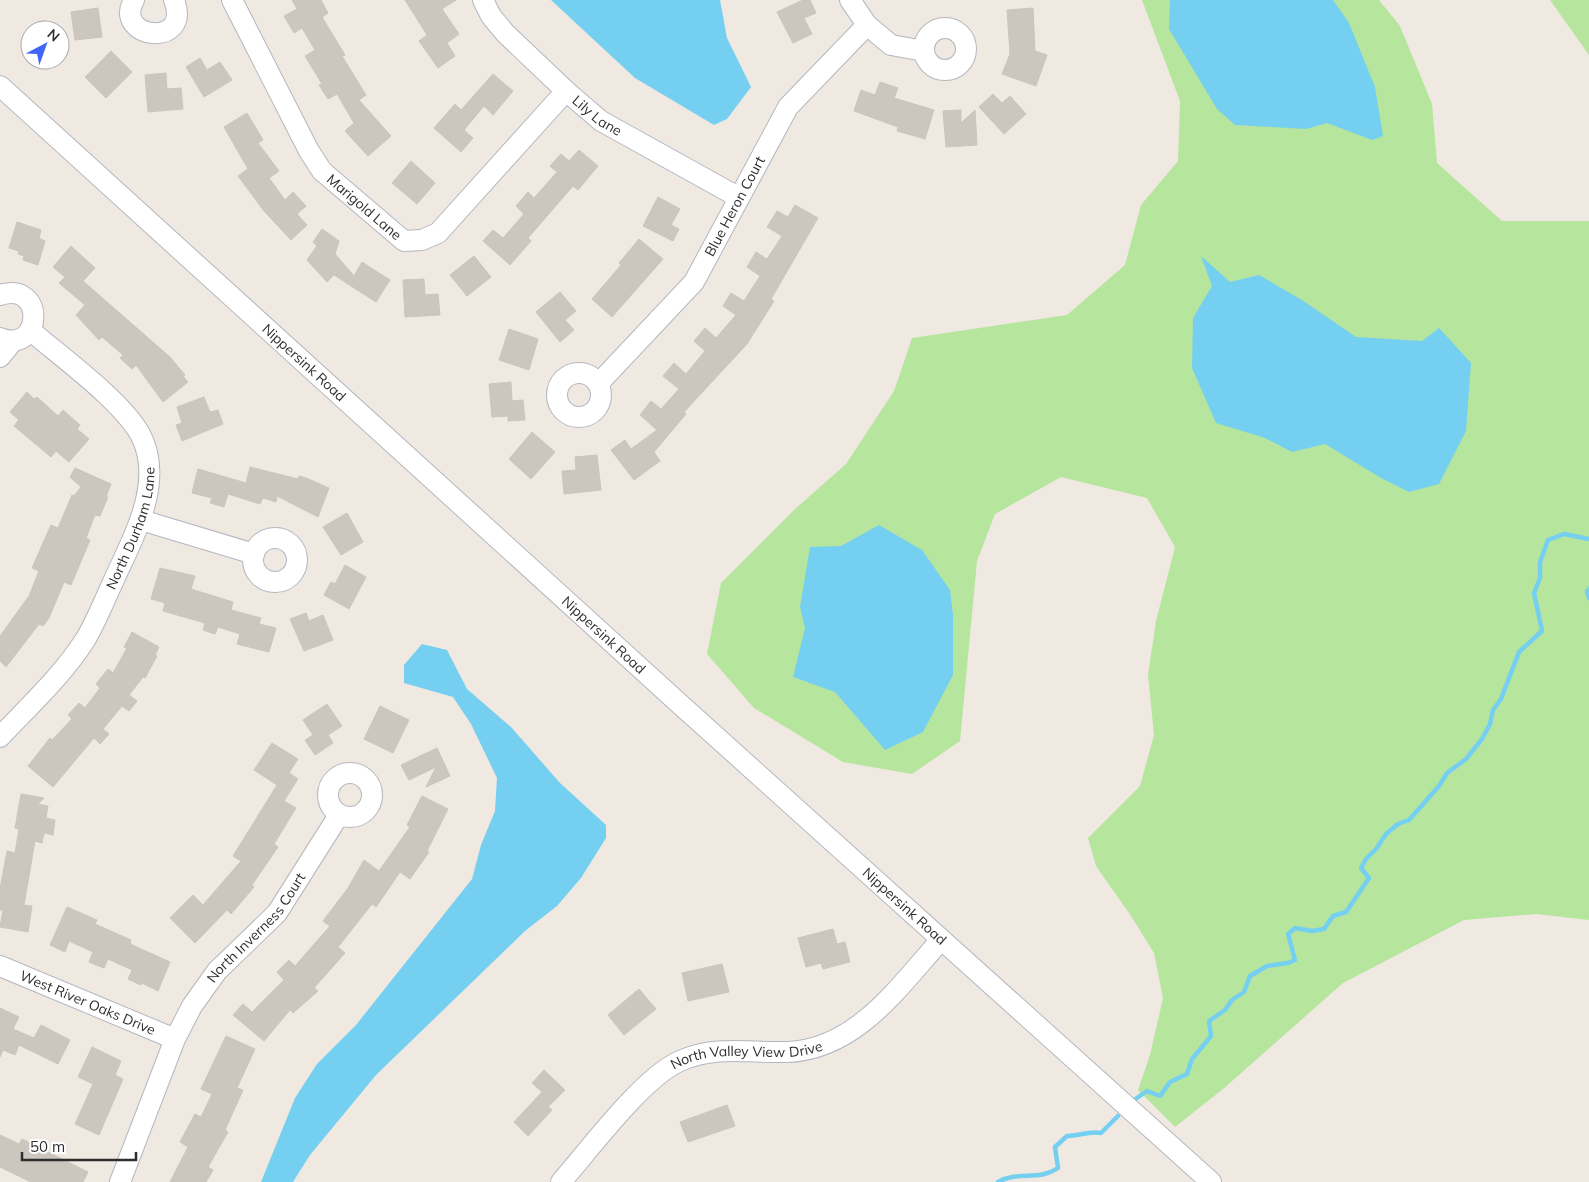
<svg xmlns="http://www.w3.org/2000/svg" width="1589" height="1182" viewBox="0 0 1589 1182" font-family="Mulish,sans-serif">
  <rect width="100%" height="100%" fill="#efe9e1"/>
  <!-- green -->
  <g fill="#b6e59e">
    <polygon points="1142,0 1379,0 1400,26 1432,104 1437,163 1502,221 1589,221 1589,920 1536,914 1464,920 1343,983 1223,1089 1175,1127 1138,1090 1150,1055 1163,998 1154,953 1131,916 1096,866 1088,838 1140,786 1154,735 1148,675 1156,621 1175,547 1147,498 1061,477 995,514 977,561 960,741 912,774 843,762 754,708 707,654 721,583 795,509 846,464 894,391 912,338 1067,315 1125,265 1141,205 1178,161 1180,101"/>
    <polygon points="1550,0 1589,0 1589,55"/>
  </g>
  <!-- water -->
  <g fill="#75cff0">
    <polygon points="551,0 720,0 727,38 751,87 727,119 714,125 635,78"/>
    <polygon points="1170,0 1333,0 1349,23 1375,87 1383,136 1372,140 1327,123 1306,129 1235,125 1217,109 1169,29"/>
    <polygon points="1201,256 1230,282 1259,275 1302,300 1356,337 1422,341 1439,328 1471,363 1466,431 1439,484 1409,492 1381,478 1325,444 1292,452 1265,438 1216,423 1192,368 1193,318 1212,286"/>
    <polygon points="879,525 922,550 950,590 953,615 953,675 923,732 885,750 835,692 793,677 805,628 800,607 810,547 841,546"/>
    <polygon points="422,644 447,650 467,689 511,727 560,783 606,825 606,838 581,878 557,906 525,931 376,1075 310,1155 293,1182 261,1182 295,1098 317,1064 356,1025 472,879 481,845 495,811 497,778 471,724 453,697 404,683 404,665"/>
  </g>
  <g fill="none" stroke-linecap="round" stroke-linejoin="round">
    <!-- stream -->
    <g stroke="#75cff0" stroke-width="4.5">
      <polyline points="1589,589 1587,591 1589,598"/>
      <polyline points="1134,1100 1147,1091 1160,1096 1170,1082 1187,1074 1192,1059 1211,1036 1209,1021 1225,1010 1232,1000 1244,992 1250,976 1267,966 1288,963 1295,960 1288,934 1295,928 1312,931 1324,929 1333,916 1346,912 1369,878 1361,868 1366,859 1376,849 1386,834 1398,824 1409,820 1439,786 1447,773 1466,759 1482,739 1490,724 1493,710 1501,699 1519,652 1542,631 1534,593 1540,578 1540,562 1548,540 1564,534 1589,539"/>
      <path d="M998 1182C1020 1170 1037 1182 1058 1168L1055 1147 1067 1136C1079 1136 1088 1131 1101 1133L1118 1116"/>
    </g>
  </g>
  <!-- building -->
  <g fill="#cbc7bf" stroke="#cbc5ba">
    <polygon points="292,0 321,0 328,13 322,17 345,55 342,56 366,95 359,100 391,136 368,156 345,131 354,123 337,94 328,99 319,85 322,84 305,56 315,50 302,28 294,33 284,16 297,9"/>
    <polygon points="405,0 456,0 442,9 459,34 447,43 455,56 438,68 419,41 427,35"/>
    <polygon points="803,0 810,0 816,13 804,18 812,34 793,43 777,12"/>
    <polygon points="98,8 102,37 75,40 71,12"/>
    <polygon points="1033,8 1035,51 1047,55 1036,86 1002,74 1010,54 1007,10"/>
    <polygon points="111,51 132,72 106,98 85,77"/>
    <polygon points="200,58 207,70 220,62 232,80 204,97 186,67"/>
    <polygon points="166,73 167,89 181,88 183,109 148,112 145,75"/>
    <polygon points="493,74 513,91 493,115 484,106 464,130 473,138 461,152 434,128 455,104 461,110"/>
    <polygon points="880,82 898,88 894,98 934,110 925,139 897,131 898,127 854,111 861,90 875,95"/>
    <polygon points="993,94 1002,103 1010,96 1026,114 1004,134 979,107"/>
    <polygon points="961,110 961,123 975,110 977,145 946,147 943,111"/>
    <polygon points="247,113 263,140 258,143 279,171 269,178 285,200 293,192 306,206 297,214 307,225 291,240 264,211 238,176 248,169 224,127"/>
    <polygon points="579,150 598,166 578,190 573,186 528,238 531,241 510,265 483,241 493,230 503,238 524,214 516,206 528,192 534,198 557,172 550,166 561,154 569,161"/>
    <polygon points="411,161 435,183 417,204 392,183"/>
    <polygon points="658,197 680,209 671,225 679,229 673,241 643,226"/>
    <polygon points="795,205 818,218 771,299 774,301 747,344 684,412 686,414 654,452 660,461 634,480 611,450 625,440 631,449 657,430 640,415 651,401 661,409 679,389 663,376 674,363 686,374 705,351 694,341 705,328 716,338 736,315 723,306 731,293 744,301 760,276 747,267 756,252 767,259 782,236 767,227 777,211 788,217"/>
    <polygon points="17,222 41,230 39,238 45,241 38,265 23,260 24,256 18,254 19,251 9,248"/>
    <polygon points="322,229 339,241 335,254 354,276 362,262 390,280 376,302 334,275 327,282 307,260 317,246 313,242"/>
    <polygon points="639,239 663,259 612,317 592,299 621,265 619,263"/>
    <polygon points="71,246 95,268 83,281 170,357 185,375 183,376 188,382 163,402 136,365 132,369 120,358 123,355 102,337 99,340 76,315 85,305 59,283 65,277 53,267"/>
    <polygon points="474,256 491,277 467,296 450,275"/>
    <polygon points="424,279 425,295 438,294 440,315 405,317 403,280"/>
    <polygon points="560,292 576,311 565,320 574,330 560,342 536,312"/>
    <polygon points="509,329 538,339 529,370 499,360"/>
    <polygon points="511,382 512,401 523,400 525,420 508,421 508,416 492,417 489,384"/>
    <polygon points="27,392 34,399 37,397 58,416 63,410 80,425 77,429 89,439 69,462 56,451 51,457 14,426 19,420 10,412"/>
    <polygon points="204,397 210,412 218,410 223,424 182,441 176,425 182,423 177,407"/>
    <polygon points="532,432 555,452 531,479 509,459"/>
    <polygon points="597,455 601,490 564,494 562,471 576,470 575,457"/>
    <polygon points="250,467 298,479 299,476 306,478 329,488 318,517 277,496 276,502 263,498 260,504 228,494 224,507 210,503 212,498 192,493 198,469 246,483"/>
    <polygon points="75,468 111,484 106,497 108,497 100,516 95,515 86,538 90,540 71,585 64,582 49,618 43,626 39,624 6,667 0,661 0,636 29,596 39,571 32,568 51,525 58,528 72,495 74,496 81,487 70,477"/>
    <polygon points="347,513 363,542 341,555 323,527"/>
    <polygon points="345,565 366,577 349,609 324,595 331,582 335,584"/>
    <polygon points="160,568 195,576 191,589 233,602 231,610 261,618 259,624 276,628 269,652 237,644 240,634 218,627 215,634 203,630 205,623 163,611 165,603 151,599"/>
    <polygon points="306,613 309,621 323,615 333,640 304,651 290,619"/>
    <polygon points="132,632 159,647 155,655 157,656 145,678 143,677 129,695 137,701 129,711 122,706 103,729 109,734 100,744 94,738 53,787 28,766 50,738 52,740 72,719 68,715 79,703 85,708 100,688 96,684 108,669 113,673 127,648 124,647"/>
    <polygon points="327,704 342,726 328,735 333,743 315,755 305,740 313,735 303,720"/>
    <polygon points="380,706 409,720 393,753 364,739"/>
    <polygon points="272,743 298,759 289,773 298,779 284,801 296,808 274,844 278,847 252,885 254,887 231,914 227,910 195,943 170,918 193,895 203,905 241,861 233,856 277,785 254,770"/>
    <polygon points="437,748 450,776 426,787 436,767 409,780 401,765"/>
    <polygon points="21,794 44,798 38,804 48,806 46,818 55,820 53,835 44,833 42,843 35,841 24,905 32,906 28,932 0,927 3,910 0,910 0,889 7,851 15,853 19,829 15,828"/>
    <polygon points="422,796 448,809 427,851 429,852 410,879 400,872 376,907 372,904 338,947 345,953 314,988 318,991 293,1013 290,1010 264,1041 233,1015 243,1004 252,1012 284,980 277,972 289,960 295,966 330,926 323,921 348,888 364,860 379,871 410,827 407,825"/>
    <polygon points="67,907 97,920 95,924 131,940 130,944 170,962 158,991 142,983 141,985 128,979 132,970 108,959 104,968 89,962 93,952 69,941 65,952 50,945"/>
    <polygon points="833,929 837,944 845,942 850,962 823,969 821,963 806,967 798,938"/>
    <polygon points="722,964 729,992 688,1001 682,973"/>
    <polygon points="639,989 656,1009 624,1035 608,1015"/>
    <polygon points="0,1008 19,1017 13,1029 34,1038 41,1025 70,1040 58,1064 19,1045 15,1055 3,1050 0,1057"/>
    <polygon points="226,1036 255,1049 237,1088 243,1090 225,1130 228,1132 208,1167 213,1170 206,1182 170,1182 188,1147 180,1142 195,1114 201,1117 212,1094 201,1089"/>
    <polygon points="92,1047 121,1061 115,1075 123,1079 99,1135 75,1124 93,1084 78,1077"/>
    <polygon points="544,1070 565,1090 548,1107 552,1110 528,1136 514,1122 542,1092 532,1083"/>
    <polygon points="727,1105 735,1126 688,1142 680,1122"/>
    <polygon points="0,1135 19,1144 22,1139 88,1172 83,1182 31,1182 0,1167"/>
  </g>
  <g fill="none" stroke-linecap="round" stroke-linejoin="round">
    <!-- minor casing -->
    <g stroke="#b4b7c1" stroke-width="22">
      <g id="minor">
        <path d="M134 0C112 39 193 49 174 0"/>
        <path id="s1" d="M232 0 309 151 322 171 404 241 422 240 438 233 566 91"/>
        <path id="s2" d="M483 0 491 16 505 33 566 91 601 121 738 197"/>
        <polyline points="850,0 867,25 891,45 924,51"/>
        <circle cx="945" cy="49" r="21"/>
        <path id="s3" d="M0 86 682 706 1211 1182"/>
        <path d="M0 295C46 280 43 355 0 338"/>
        <polyline points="0,357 13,341"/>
        <circle cx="579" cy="395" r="22"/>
        <path id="s4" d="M598 384 694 282 788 107 867 25"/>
        <polyline points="141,520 254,554"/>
        <circle cx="275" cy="560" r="22"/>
        <path id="s5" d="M0 737C29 706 62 676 85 640 96 622 104 601 113 582 132 539 166 482 140 434 121 400 61 357 30 330"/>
        <circle cx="350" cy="795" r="22"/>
        <path id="s6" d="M0 966 175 1039"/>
        <path id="s7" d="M120 1182 175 1039 192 1006 217 971 277 913 339 815"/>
        <path id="s8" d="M561 1182C589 1150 643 1077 680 1061 715 1045 750 1053 788 1052 857 1049 899 986 941 940"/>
      </g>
    </g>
    <!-- minor -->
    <use href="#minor" stroke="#fff" stroke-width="20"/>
  </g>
  <g text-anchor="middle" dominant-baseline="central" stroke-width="4" stroke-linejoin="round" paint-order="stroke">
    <!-- street labels -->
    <g font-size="14" fill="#2e2e2e" stroke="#fff">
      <text stroke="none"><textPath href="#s2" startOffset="164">Lily Lane</textPath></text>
      <text stroke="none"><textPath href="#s4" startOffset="226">Blue Heron Court</textPath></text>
      <text stroke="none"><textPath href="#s1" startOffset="249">Marigold Lane</textPath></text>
      <text stroke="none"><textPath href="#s3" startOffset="411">Nippersink Road</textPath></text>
      <text stroke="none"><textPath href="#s5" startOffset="251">North Durham Lane</textPath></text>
      <text stroke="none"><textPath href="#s3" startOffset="816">Nippersink Road</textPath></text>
      <text stroke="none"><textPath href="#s3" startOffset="1221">Nippersink Road</textPath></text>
      <text stroke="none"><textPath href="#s7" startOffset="292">North Inverness Court</textPath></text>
      <text stroke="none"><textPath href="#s6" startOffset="95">West River Oaks Drive</textPath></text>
      <text stroke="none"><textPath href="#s8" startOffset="238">North Valley View Drive</textPath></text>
    </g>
  </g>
  <!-- north arrow -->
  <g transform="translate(45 45) rotate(41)"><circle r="24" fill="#ffffff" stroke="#ababab"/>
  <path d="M0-4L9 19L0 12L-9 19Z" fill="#4264fb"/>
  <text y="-8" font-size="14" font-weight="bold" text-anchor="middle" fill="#2e2e2e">N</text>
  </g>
  <!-- scale -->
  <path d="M22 1152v8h114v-8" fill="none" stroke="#2e2e2e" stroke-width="2.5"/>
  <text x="30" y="1152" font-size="15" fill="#2e2e2e" stroke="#ffffff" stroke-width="4" paint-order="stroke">50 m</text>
</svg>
